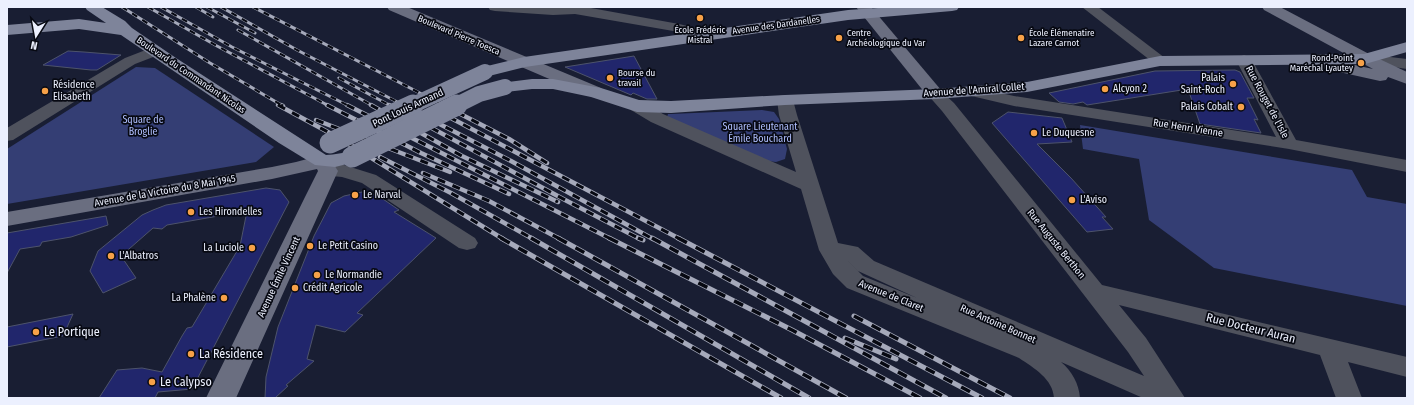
<svg xmlns="http://www.w3.org/2000/svg" width="1414" height="405" viewBox="0 0 1414 405" font-family="'Fira Sans Condensed',sans-serif">
  <rect width="100%" height="100%" fill="#191e33"/>
  <!-- green -->
  <g fill="#343e74">
    <polygon points="136,67 155,68 274,147 256,162 7,204 7,149"/>
    <polygon points="762,110 774,112 779,119 787,149 785,159 776,162 768,161 667,117 668,114 671,114"/>
    <polygon points="1080,125 1352,170 1367,197 1407,204 1407,306 1214,268 1149,220 1139,159 1083,149"/>
  </g>
  <!-- building -->
  <g fill="#21266c" stroke="#4d536b">
    <polygon points="68,51 84,52 121,55 97,70 91,70 43,65"/>
    <polygon points="634,56 657,99 647,99 633,93 631,95 565,67"/>
    <polygon points="1235,70 1240,72 1254,98 1247,98 1258,120 1254,119 1261,133 1200,124 1188,89 1087,105 1083,102 1073,104 1059,102 1049,93 1155,71"/>
    <polygon points="1008,112 1062,118 1072,142 1037,144 1071,178 1106,217 1102,217 1113,229 1087,232 992,123"/>
    <polygon points="266,188 280,190 289,202 192,389 158,392 155,398 99,398 117,370 142,368 162,372 182,336 187,328 192,327 240,246 247,211 167,225 162,229 153,228 121,256 136,278 103,293 90,271 98,251 142,215 153,210 166,205"/>
    <polygon points="362,192 372,194 380,197 399,210 394,212 436,238 357,313 363,315 345,332 316,325 307,359 314,361 286,385 288,386 275,398 265,398 266,377 278,327 314,236 331,203 344,196"/>
    <polygon points="106,216 108,225 71,237 42,242 40,246 20,249 7,273 7,233"/>
    <polygon points="73,314 63,336 7,347 7,327"/>
  </g>
  <g fill="none" stroke-linecap="round" stroke-linejoin="round">
    <!-- street -->
    <g fill="#4f525d" fill-rule="evenodd">
      <polygon points="488,7 592,7 591,8 679,24 700,29 708,36 706,39 701,40 679,32 575,14 553,15 495,11 490,10"/>
      <polygon points="1082,7 1098,7 1165,58 1168,61 1165,64 1160,66 1155,64"/>
      <polygon points="156,46 161,48 164,51 161,54 135,64 13,140 7,141 7,128 125,58"/>
      <polygon points="1365,54 1407,59 1407,69 1360,62 1357,59 1360,56"/>
      <polygon points="1244,55 1249,57 1252,60 1296,140 1407,160 1407,172 1289,149 1014,106 963,94 961,91 963,88 969,86 1014,96 1276,137 1236,60 1239,57"/>
      <path d="M935 89 941 91 954 103 1102 285 1407 357V377L1348 362 1362 398H1336L1320 355 1119 305 1146 338 1185 398H1143L1061 362C1072 371 1079 384 1080 398H1054C1053 379 1034 368 1019 358L847 288 833 274 819 250 801 189 651 122 631 110 629 106 631 102C643 99 653 108 663 114L796 172 779 115 777 100 779 96 785 95 791 96 793 100 797 115 838 243 858 247 874 261 1144 376 1128 352 942 111 927 94 929 91ZM847 260 858 271 917 298 863 276Z"/>
      <polygon points="328,165 344,165 376,175 475,238 478,243 475,248 467,250 459,248 362,183 342,177 321,175 319,171 321,167"/>
    </g>
    <!-- secondary -->
    <g fill="#6a6e80" fill-rule="evenodd">
      <polygon points="387,7 407,7 601,88 604,92 601,96 595,97 589,96 389,10"/>
      <polygon points="856,7 871,7 941,90 944,94 941,98 935,99 929,98"/>
      <polygon points="1262,7 1280,7 1371,55 1407,72 1407,84 1388,77 1386,80 1380,81 1303,64 1301,60 1303,56 1309,55 1373,69 1264,10"/>
      <polygon points="322,155 329,157 338,171 236,398 206,398 305,197 318,171 317,169 272,179 7,226 7,212 272,167 296,162"/>
    </g>
    <!-- primary -->
    <g fill="#7e849a" fill-rule="evenodd">
      <path d="M85 7H102L125 21 132 28 176 58 326 155C338 155 348 150 359 153L362 157 359 161 335 167 315 165 279 143 121 35 79 29 7 35V25L79 19 106 23 87 10Z"/>
      <polygon points="893,7 959,7 957,10 952,11 848,20 525,67 485,77 479,76 476,72 479,68 524,57 848,10"/>
      <polygon points="1407,42 1407,52 1365,64 1160,66 1027,92 935,99 785,105 671,113 637,112 591,97 553,89 532,89 505,92 499,91 496,87 499,83 532,79 553,79 601,88 639,100 671,101 785,95 935,89 1027,82 1160,56 1364,54"/>
    </g>
    <!-- rail-far2 casing -->
    <g stroke="#a5a9ba" stroke-width="3">
      <g id="rail-far2">
        <polyline points="122,7 210,63 283,106"/>
        <polyline points="148,7 217,46 329,106"/>
        <polyline points="161,7 232,47 349,106"/>
        <polyline points="196,7 213,17"/>
        <polyline points="207,7 255,33"/>
        <polyline points="221,7 297,50 405,106"/>
        <polyline points="253,7 445,106"/>
        <polyline points="238,30 373,106"/>
        <polyline points="339,78 391,106"/>
        <polyline points="278,105 280,106"/>
      </g>
    </g>
    <!-- rail-far1 casing -->
    <g stroke="#a5a9ba" stroke-width="4.5">
      <g id="rail-far1">
        <polyline points="278,105 339,138 503,239"/>
        <polyline points="281,105 283,106"/>
        <polyline points="327,105 421,153 509,194"/>
        <polyline points="347,105 611,239"/>
        <polyline points="371,105 462,156 558,202"/>
        <polyline points="389,105 567,201 640,239"/>
        <polyline points="403,105 511,161 653,239"/>
        <polyline points="443,105 509,139 547,163"/>
        <polyline points="449,117 680,239"/>
        <polyline points="316,120 450,172"/>
        <polyline points="380,157 451,193 533,239"/>
        <polyline points="423,173 489,201 560,239"/>
      </g>
    </g>
    <!-- rail casing -->
    <g stroke="#a5a9ba" stroke-width="5">
      <g id="rail">
        <polyline points="501,238 781,398"/>
        <polyline points="531,238 809,398"/>
        <polyline points="558,238 846,398"/>
        <polyline points="609,238 792,330 920,398"/>
        <polyline points="638,238 643,240"/>
        <polyline points="652,238 946,398"/>
        <polyline points="678,238 982,398"/>
        <polyline points="854,316 1010,398"/>
        <polyline points="845,338 896,359"/>
      </g>
    </g>
    <!-- rail-far2 -->
    <use href="#rail-far2" stroke="#070912" stroke-width="2" stroke-dasharray="6" stroke-linecap="butt"/>
    <!-- rail-far1 -->
    <use href="#rail-far1" stroke="#070912" stroke-width="3" stroke-dasharray="8" stroke-linecap="butt"/>
    <!-- rail -->
    <use href="#rail" stroke="#070912" stroke-width="3.5" stroke-dasharray="10" stroke-linecap="butt"/>
    <!-- primary-bridge-far1 -->
    <g stroke="#7e849a" stroke-width="16">
      <polyline points="411,106 485,72"/>
      <polyline points="455,106 479,94 505,87"/>
    </g>
    <!-- primary-bridge -->
    <g stroke="#7e849a" stroke-width="21">
      <polyline points="330,143 413,105"/>
      <polyline points="352,157 457,105"/>
    </g>
  </g>
  <!-- markers -->
  <g fill="#f7a148" stroke="#070912" stroke-width="1.5">
    <circle cx="700" cy="18" r="4"/>
    <circle cx="839" cy="38" r="4"/>
    <circle cx="1021" cy="38" r="4"/>
    <circle cx="1361" cy="63" r="4"/>
    <circle cx="610" cy="78" r="4"/>
    <circle cx="1233" cy="84" r="4"/>
    <circle cx="1105" cy="89" r="4"/>
    <circle cx="45" cy="91" r="4"/>
    <circle cx="1241" cy="107" r="4"/>
    <circle cx="1034" cy="133" r="4"/>
    <circle cx="355" cy="195" r="4"/>
    <circle cx="1072" cy="200" r="4"/>
    <circle cx="191" cy="212" r="4"/>
    <circle cx="310" cy="246" r="4"/>
    <circle cx="252" cy="248" r="4"/>
    <circle cx="111" cy="256" r="4"/>
    <circle cx="317" cy="275" r="4"/>
    <circle cx="295" cy="288" r="4"/>
    <circle cx="224" cy="298" r="4"/>
    <circle cx="36" cy="332" r="4"/>
    <circle cx="191" cy="354" r="4"/>
    <circle cx="152" cy="382" r="4"/>
  </g>
  <g text-anchor="middle" dominant-baseline="central" stroke-width="3.5" stroke-linejoin="round" paint-order="stroke">
    <!-- far-street labels -->
    <g font-size="9" fill="#ecf0fe" stroke="#070912">
      <text transform="translate(776 25) rotate(-8)">Avenue des Dardanelles</text>
      <text transform="translate(459 35) rotate(23)">Boulevard Pierre Toesca</text>
      <text transform="translate(191 75) rotate(34)">Boulevard du Commandant Nicolas</text>
    </g>
    <!-- far-poi labels -->
    <g font-size="9" fill="#ecf0fe" stroke="#070912" text-anchor="start">
      <text x="700" y="30" text-anchor="middle">École Frédéric<tspan x="700" dy="10">Mistral</tspan></text>
      <text x="847" y="33">Centre<tspan x="847" dy="10">Archéologique du Var</tspan></text>
      <text x="1029" y="33">École Élémenatire<tspan x="1029" dy="10">Lazare Carnot</tspan></text>
      <text x="1353" y="58" text-anchor="end">Rond-Point<tspan x="1353" dy="10">Maréchal Lyautey</tspan></text>
      <text x="618" y="73">Bourse du<tspan x="618" dy="10">travail</tspan></text>
    </g>
    <!-- poi labels -->
    <g font-size="10" fill="#ecf0fe" stroke="#070912" text-anchor="start">
      <text x="1225" y="78" text-anchor="end">Palais<tspan x="1225" dy="12">Saint-Roch</tspan></text>
      <text x="53" y="85">Résidence<tspan x="53" dy="12">Elisabeth</tspan></text>
      <text x="1113" y="89">Alcyon 2</text>
      <text x="1233" y="107" text-anchor="end">Palais Cobalt</text>
      <text x="1042" y="133">Le Duquesne</text>
      <text x="363" y="195">Le Narval</text>
      <text x="1080" y="200">L'Aviso</text>
      <text x="199" y="212">Les Hirondelles</text>
      <text x="318" y="246">Le Petit Casino</text>
      <text x="244" y="248" text-anchor="end">La Luciole</text>
      <text x="119" y="256">L'Albatros</text>
      <text x="325" y="275">Le Normandie</text>
      <text x="303" y="288">Crédit Agricole</text>
      <text x="216" y="298" text-anchor="end">La Phalène</text>
    </g>
    <!-- street labels -->
    <g font-size="10" fill="#ecf0fe" stroke="#070912">
      <text transform="translate(974 90) rotate(-4)">Avenue de l'Amiral Collet</text>
      <text transform="translate(1267 102) rotate(62)">Rue Rouget de l'Isle</text>
      <text transform="translate(408 108) rotate(-25)">Pont Louis Armand</text>
      <text transform="translate(1188 128) rotate(9)">Rue Henri Vienne</text>
      <text transform="translate(165 191) rotate(-10)">Avenue de la Victoire du 8 Mai 1945</text>
      <text transform="translate(1056 244) rotate(51)">Rue Auguste Berthon</text>
      <text transform="translate(279 277) rotate(-65)">Avenue Émile Vincent</text>
      <text transform="translate(891 296) rotate(22)">Avenue de Claret</text>
      <text transform="translate(998 324) rotate(24)">Rue Antoine Bonnet</text>
    </g>
    <!-- park labels -->
    <g font-size="10" fill="#afbefd" stroke="#070912">
      <text x="143" y="120">Square de<tspan x="143" dy="12">Broglie</tspan></text>
      <text x="760" y="127">Square Lieutenant<tspan x="760" dy="12">Émile Bouchard</tspan></text>
    </g>
    <!-- near-street labels -->
    <g font-size="12" fill="#ecf0fe" stroke="#070912">
      <text transform="translate(1251 328) rotate(14)">Rue Docteur Auran</text>
    </g>
    <!-- near-poi labels -->
    <g font-size="12" fill="#ecf0fe" stroke="#070912" text-anchor="start">
      <text x="44" y="332">Le Portique</text>
      <text x="199" y="354">La Résidence</text>
      <text x="160" y="382">Le Calypso</text>
    </g>
  </g>
  <!-- border -->
  <rect width="1414" height="405" fill="none" stroke="#ecf0fe" stroke-width="16"/>
  <!-- north arrow -->
  <g transform="translate(36 36) rotate(191)" stroke="#070912" stroke-width="3" paint-order="stroke">
  <path d="M0-3L7 15L0 10L-7 15Z" fill="#ecf0fe"/>
  <text y="-6" font-size="11" font-weight="bold" text-anchor="middle" fill="#ecf0fe">N</text>
  </g>
</svg>
